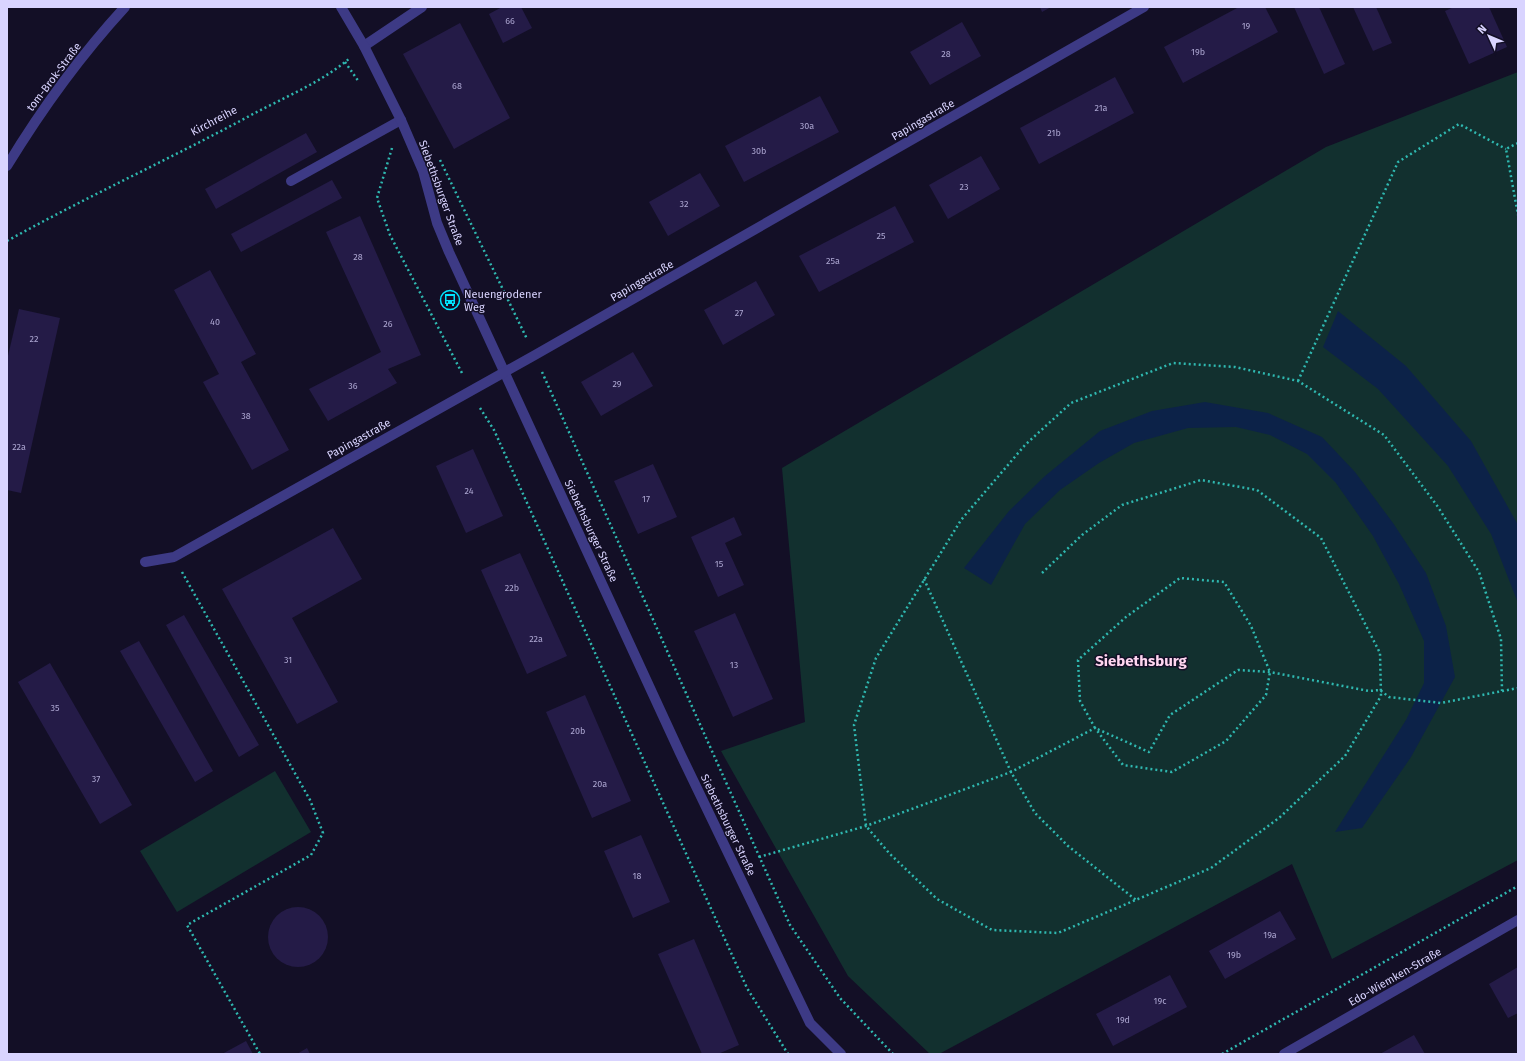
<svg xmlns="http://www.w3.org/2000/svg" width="1525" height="1061" viewBox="0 0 1525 1061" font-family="'Fira Sans',sans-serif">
  <rect width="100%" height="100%" fill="#130f26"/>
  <!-- green -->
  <g fill="#12302f">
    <polygon points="1518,72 1518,860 1332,959 1292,864 939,1054 930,1054 848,976 721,751 805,722 782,468 1326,147"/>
    <polygon points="275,771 311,832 177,912 140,851"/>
  </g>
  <!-- water -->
  <g fill="#0c2248">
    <polygon points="1338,311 1406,366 1471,441 1518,525 1518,603 1491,534 1448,466 1378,389 1323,347"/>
    <polygon points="1205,402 1268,413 1322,437 1355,472 1393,523 1426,573 1446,626 1455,677 1411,757 1362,828 1335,832 1406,720 1424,683 1424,641 1399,584 1373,536 1336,483 1307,454 1270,435 1236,427 1188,428 1134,443 1099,463 1060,490 1025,524 991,585 964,568 1009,511 1045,476 1100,431 1152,411"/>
  </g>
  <!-- building -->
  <g fill="#241b47">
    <polygon points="502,7 521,7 532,28 503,43 489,14"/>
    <polygon points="1040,7 1051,7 1042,12"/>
    <polygon points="1239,7 1265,7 1278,32 1183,83 1164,47"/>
    <polygon points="1294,7 1319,7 1345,64 1324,74"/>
    <polygon points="1353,7 1376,7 1392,43 1373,51"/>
    <polygon points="1454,7 1489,7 1507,47 1469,64 1445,11"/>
    <polygon points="962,22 981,56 930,85 910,52"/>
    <polygon points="460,23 510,118 454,149 403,54"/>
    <polygon points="1115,77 1134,113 1039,164 1020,128"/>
    <polygon points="820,96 839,132 744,182 725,146"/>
    <polygon points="306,133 317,152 216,209 205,189"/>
    <polygon points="981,156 1000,189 948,219 929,185"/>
    <polygon points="700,173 720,206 668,236 649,202"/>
    <polygon points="332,180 342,198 241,252 231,234"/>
    <polygon points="895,206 914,242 819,292 799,256"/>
    <polygon points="360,216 421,355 388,369 397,383 328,421 309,389 381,352 326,232"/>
    <polygon points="210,270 256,354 241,362 289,450 252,470 203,382 219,374 174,290"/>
    <polygon points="756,281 775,315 723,345 704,310"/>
    <polygon points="19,309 60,318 21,493 7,490 7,360"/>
    <polygon points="633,352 653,386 601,416 581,382"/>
    <polygon points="473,449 503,516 466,533 436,466"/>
    <polygon points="653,464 677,517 638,534 614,481"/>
    <polygon points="734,517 742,535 725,543 744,585 718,597 691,537"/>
    <polygon points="333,528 362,579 292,618 338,702 297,724 222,589"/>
    <polygon points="520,553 567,656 527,674 481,570"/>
    <polygon points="735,613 773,699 733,717 694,631"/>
    <polygon points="184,615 259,745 239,757 166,625"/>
    <polygon points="139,641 213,771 195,782 120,651"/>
    <polygon points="50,663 132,805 100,824 18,682"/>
    <polygon points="585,695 631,801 592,818 546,712"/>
    <polygon points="641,835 670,902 633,918 604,851"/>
    <circle cx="298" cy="937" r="30"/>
    <polygon points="1280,911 1296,939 1225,979 1209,951"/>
    <polygon points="694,939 739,1045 718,1054 702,1054 658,954"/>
    <polygon points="1518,967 1518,1013 1508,1018 1489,984"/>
    <polygon points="1170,975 1187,1007 1113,1046 1096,1014"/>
    <polygon points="1414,1035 1425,1054 1380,1054"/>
    <polygon points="246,1041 253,1054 222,1054"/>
    <polygon points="307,1048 310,1054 297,1054"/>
  </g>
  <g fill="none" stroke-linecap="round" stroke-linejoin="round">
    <!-- path -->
    <g stroke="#2fb8b0" stroke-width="2.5" stroke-dasharray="2 3" stroke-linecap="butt">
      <polyline points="345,62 359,82"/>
      <polyline points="1518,143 1506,149 1518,215"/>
      <polyline points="392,148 377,198 390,235 463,375"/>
      <polyline points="440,160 527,339"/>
      <path d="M7 241C88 196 172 158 253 114 285 97 322 82 350 58"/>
      <polyline points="542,372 790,925 840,998 893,1054"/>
      <polyline points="1298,381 1398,162 1459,124 1506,149"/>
      <polyline points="480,408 494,430 747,988 788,1054"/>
      <polyline points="182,572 310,800 323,833 311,855 187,925 260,1054"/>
      <polyline points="1042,573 1082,535 1122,505 1201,480 1257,490 1321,538 1380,653 1381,696 1345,756 1279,818 1211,868 1058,933 992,930 937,899 889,853 866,826 854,725 876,658 961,520 1025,445 1071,403 1173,363 1235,367 1298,381 1384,435 1438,507 1479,572 1501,639 1502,691"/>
      <polyline points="924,579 1011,772 1035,813 1068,846 1136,900"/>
      <polyline points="759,857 866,826 1011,772 1095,728 1123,765 1172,772 1226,741 1266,695 1270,672 1251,626 1224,582 1180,578 1126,617 1078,660 1080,701 1095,728 1149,752 1170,715 1238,670 1270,672 1369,691 1380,690 1389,697 1441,703 1518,688"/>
      <polyline points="1222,1054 1518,886"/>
    </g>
    <!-- service -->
    <g stroke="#3d3a85" stroke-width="10">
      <polyline points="364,46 422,7"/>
      <polyline points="291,181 401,120"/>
    </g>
    <!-- minor -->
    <g stroke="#3d3a85" stroke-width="10">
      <polyline points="341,7 364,46 401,120 423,171 437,223 449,252 680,753 810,1023 841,1054"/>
      <polyline points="145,562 174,557 535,355 1144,7"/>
      <polyline points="1284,1054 1518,920"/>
    </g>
    <!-- tertiary -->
    <path stroke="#3d3a85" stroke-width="10" d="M7 166C41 110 80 56 125 7"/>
  </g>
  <!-- icons -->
  <defs>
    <g id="bus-ring" transform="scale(1)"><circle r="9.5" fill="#130f26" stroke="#00e5ff" stroke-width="1.5"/><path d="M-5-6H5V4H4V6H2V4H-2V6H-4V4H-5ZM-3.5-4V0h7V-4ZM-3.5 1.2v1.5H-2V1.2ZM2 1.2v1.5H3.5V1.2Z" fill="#00e5ff"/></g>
  </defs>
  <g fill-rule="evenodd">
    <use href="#bus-ring" x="450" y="300"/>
  </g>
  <g text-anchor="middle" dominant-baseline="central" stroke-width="3" stroke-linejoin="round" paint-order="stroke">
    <!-- number labels -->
    <g font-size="9" fill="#aca6d1">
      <text x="510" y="21">66</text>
      <text x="1246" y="26">19</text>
      <text x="1198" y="52">19b</text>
      <text x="946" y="54">28</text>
      <text x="457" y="86">68</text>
      <text x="1101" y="108">21a</text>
      <text x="807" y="126">30a</text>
      <text x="1054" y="133">21b</text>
      <text x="759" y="151">30b</text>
      <text x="964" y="187">23</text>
      <text x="684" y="204">32</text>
      <text x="881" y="236">25</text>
      <text x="358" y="257">28</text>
      <text x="833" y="261">25a</text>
      <text x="739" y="313">27</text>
      <text x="215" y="322">40</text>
      <text x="388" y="324">26</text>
      <text x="34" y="339">22</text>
      <text x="617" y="384">29</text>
      <text x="353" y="386">36</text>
      <text x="246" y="416">38</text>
      <text x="19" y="447">22a</text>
      <text x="469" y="491">24</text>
      <text x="646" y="499">17</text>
      <text x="719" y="564">15</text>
      <text x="512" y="588">22b</text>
      <text x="536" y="639">22a</text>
      <text x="288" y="660">31</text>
      <text x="734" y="665">13</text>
      <text x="55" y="708">35</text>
      <text x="578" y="731">20b</text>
      <text x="96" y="779">37</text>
      <text x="600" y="784">20a</text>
      <text x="637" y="876">18</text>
      <text x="1270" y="935">19a</text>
      <text x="1234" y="955">19b</text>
      <text x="1160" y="1001">19c</text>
      <text x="1123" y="1020">19d</text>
    </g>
    <!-- street labels -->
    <g font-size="11" fill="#d9d4ff" stroke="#130f26">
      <text transform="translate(54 77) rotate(-53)">tom-Brok-Straße</text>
      <text transform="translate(923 120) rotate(-30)">Papingastraße</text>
      <text transform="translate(214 121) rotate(-28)">Kirchreihe</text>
      <text transform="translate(441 193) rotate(70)">Siebethsburger Straße</text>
      <text transform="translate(642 281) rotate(-30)">Papingastraße</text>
      <text transform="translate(359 439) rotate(-29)">Papingastraße</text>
      <text transform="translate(591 531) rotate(65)">Siebethsburger Straße</text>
      <text transform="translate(728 825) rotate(64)">Siebethsburger Straße</text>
      <text transform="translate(1395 977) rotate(-30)">Edo-Wiemken-Straße</text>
    </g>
    <!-- poi labels -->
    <g font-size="11" fill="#d9d4ff" stroke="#130f26" text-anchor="start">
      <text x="464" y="294">Neuengrodener<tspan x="464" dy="13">Weg</tspan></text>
    </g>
    <!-- district labels -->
    <g font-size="15" font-weight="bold" fill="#ffd6f0" stroke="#130f26">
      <text x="1141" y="661">Siebethsburg</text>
    </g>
  </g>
  <!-- border -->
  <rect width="1525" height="1061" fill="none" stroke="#d9d4ff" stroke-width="16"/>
  <!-- north arrow -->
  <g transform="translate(1489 36) rotate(314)" stroke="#130f26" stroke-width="3" paint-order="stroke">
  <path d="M0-3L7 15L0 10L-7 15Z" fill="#d9d4ff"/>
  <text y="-6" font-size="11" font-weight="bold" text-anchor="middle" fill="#d9d4ff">N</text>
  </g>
</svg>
